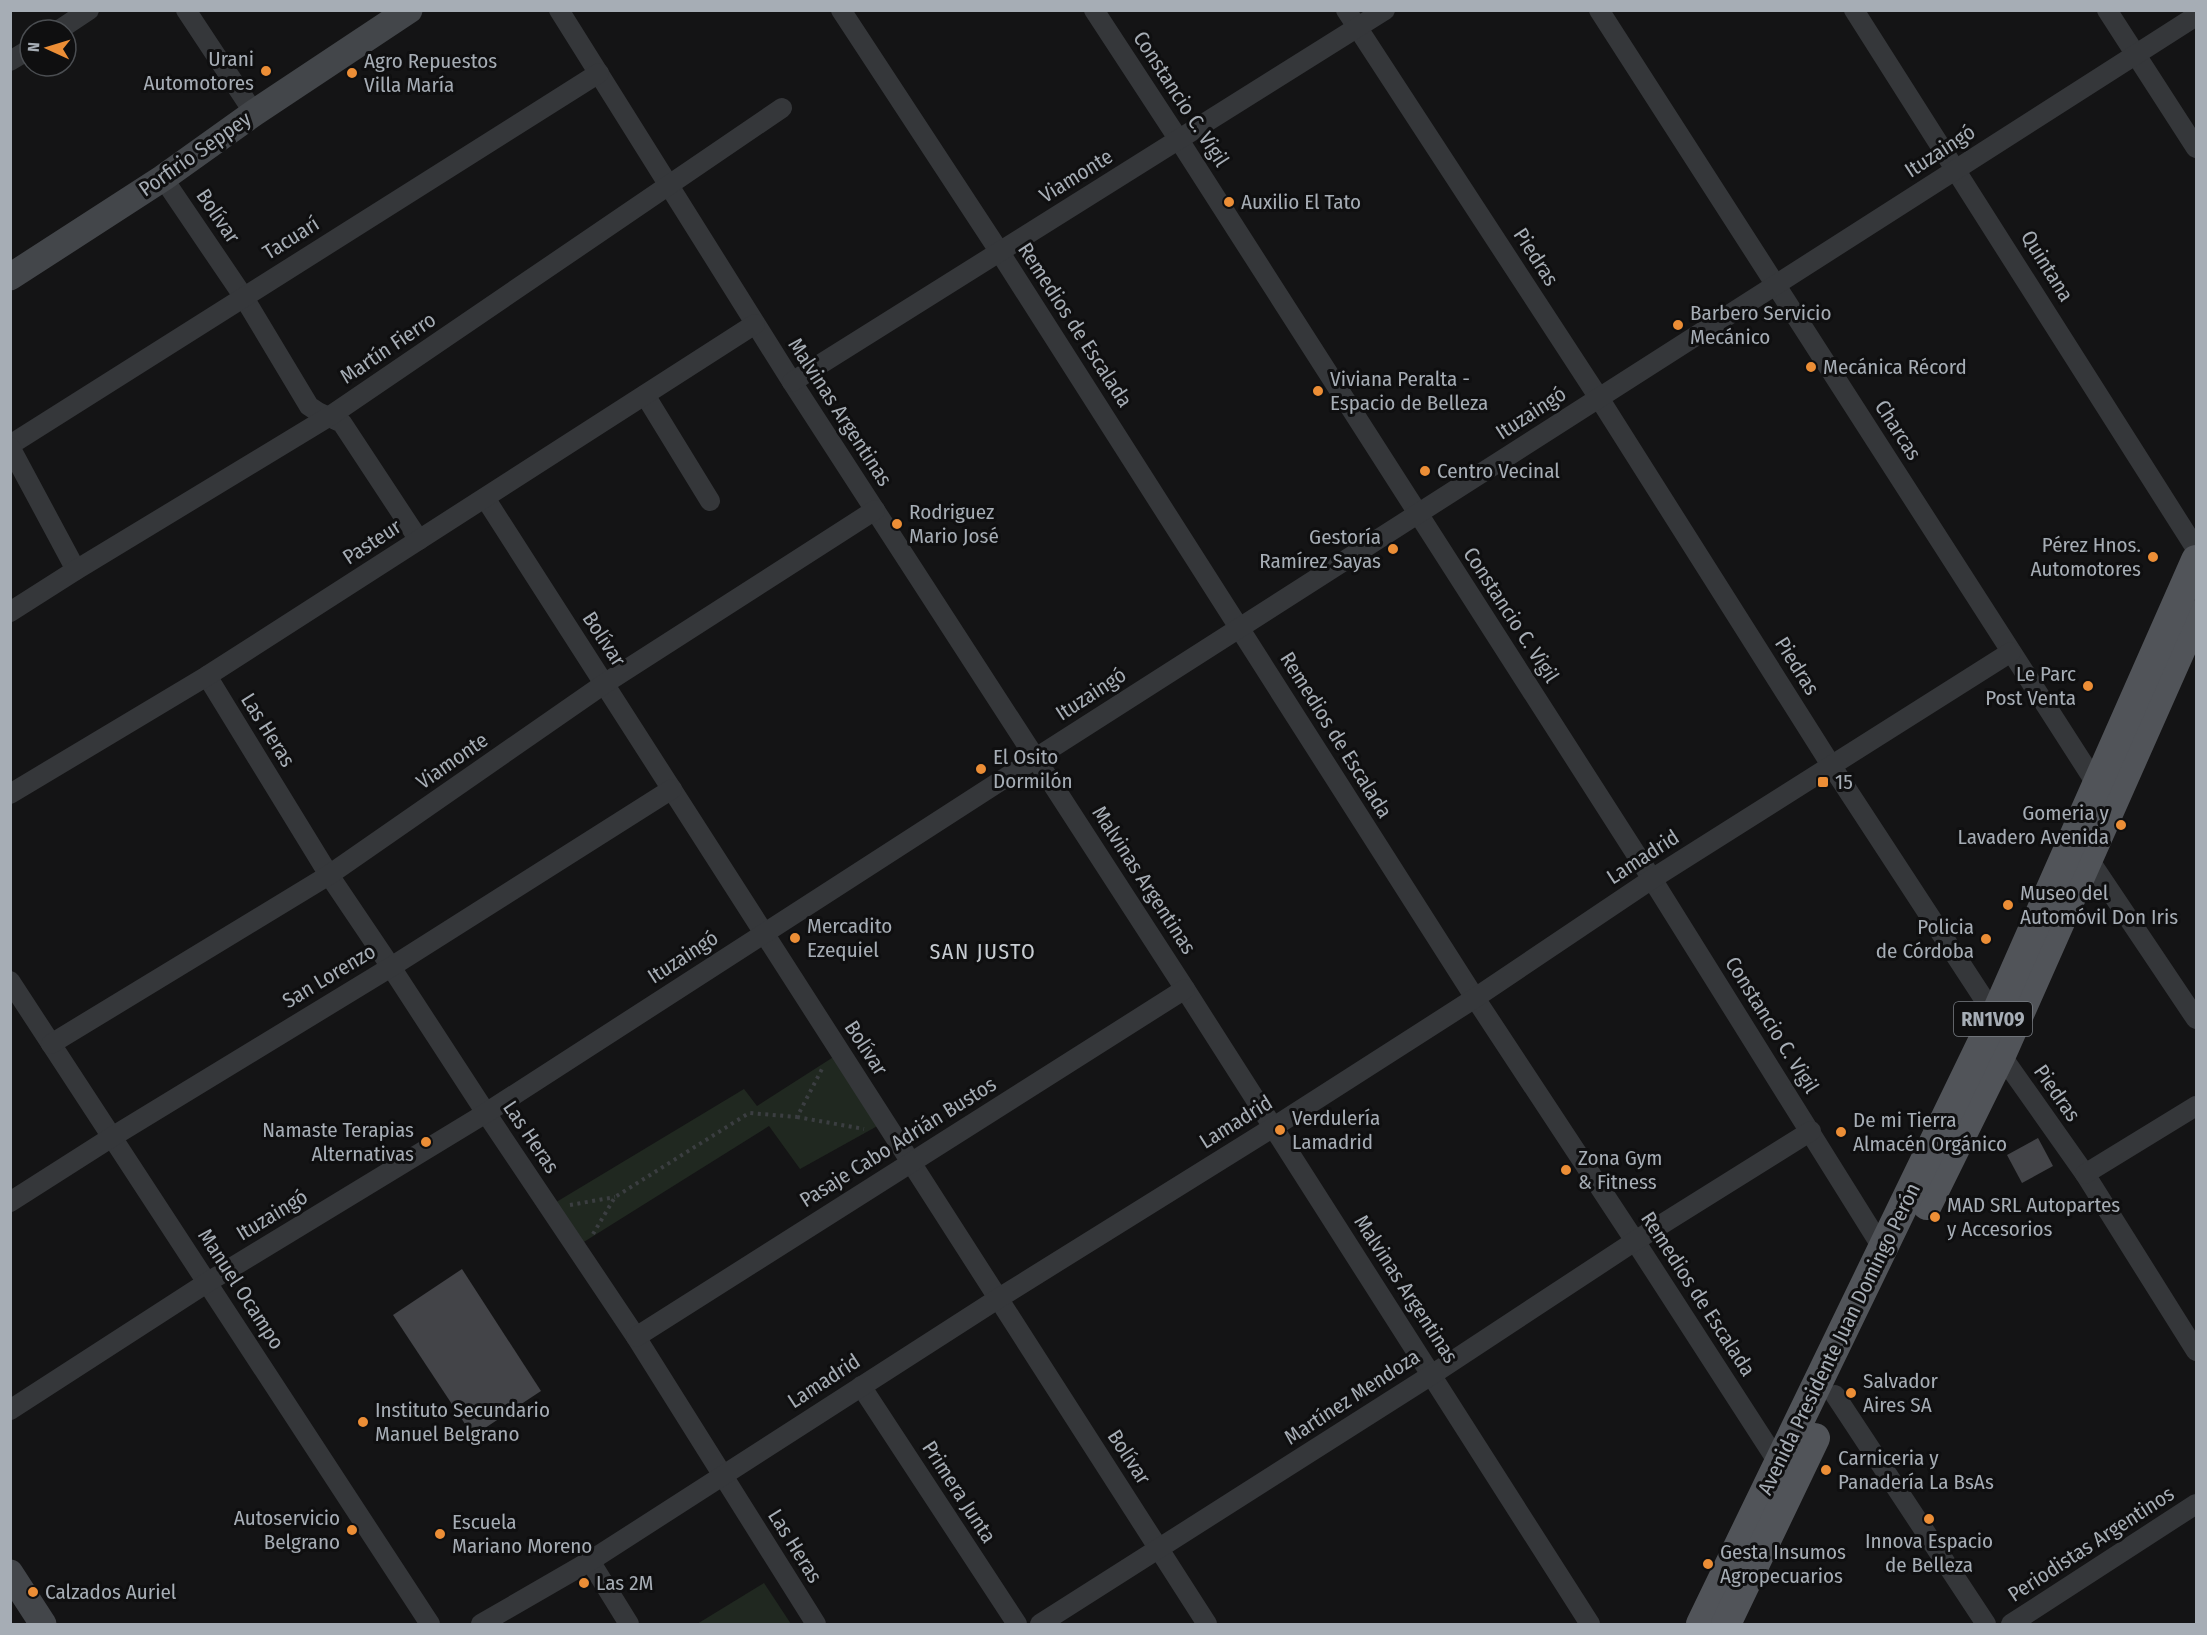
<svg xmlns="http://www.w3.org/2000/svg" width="2207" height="1635" font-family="'Fira Sans Condensed',sans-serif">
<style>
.green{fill:#202820}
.building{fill:#434448}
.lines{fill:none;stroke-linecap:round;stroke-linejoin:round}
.path{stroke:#3b3e41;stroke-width:4;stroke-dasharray:3 4.5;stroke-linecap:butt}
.minor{stroke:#35373a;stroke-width:20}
.secondary{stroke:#43464a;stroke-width:27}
.primary{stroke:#515459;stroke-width:30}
.poi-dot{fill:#ec8e36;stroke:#0f0f10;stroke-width:2}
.labels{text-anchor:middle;stroke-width:6;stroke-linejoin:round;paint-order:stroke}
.shield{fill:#0f0f10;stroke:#797e84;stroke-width:1.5}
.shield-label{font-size:20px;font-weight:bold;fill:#a6adb5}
.poi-label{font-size:21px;fill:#a6adb5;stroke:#0f0f10;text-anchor:start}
.street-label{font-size:21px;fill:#a6adb5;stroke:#0f0f10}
.neighbourhood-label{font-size:22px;letter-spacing:1.5px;fill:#c7ccd2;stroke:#0f0f10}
</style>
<rect width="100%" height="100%" fill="#141415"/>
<g class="green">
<path d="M835 1056 881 1124 800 1169 769 1126 579 1245 553 1204 744 1089 757 1106Z"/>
<path d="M764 1583 791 1624H697Z"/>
</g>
<g class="building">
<path d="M2038 1138 2053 1166 2022 1183 2007 1155Z"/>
<path d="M462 1269 541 1391 473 1436 393 1315Z"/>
</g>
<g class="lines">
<g class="path">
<path d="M797 1117 864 1129"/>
<path d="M570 1205 615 1197"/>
<path d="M593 1234 615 1197 749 1113 797 1117 823 1067"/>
</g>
<g class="minor">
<path d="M186 10 254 113"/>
<path d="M559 10 792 382 1185 989 1590 1624"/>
<path d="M841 10 999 251 1475 998 1635 1241 1783 1470"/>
<path d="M1094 10 1179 140 1652 879 1883 1249"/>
<path d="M1346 10 1599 398 1831 765 1995 1016 2001 1055 2085 1174 2196 1351"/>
<path d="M1599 10 2097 785"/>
<path d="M1854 10 2196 549"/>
<path d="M2107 10 2196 148"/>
<path d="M59 30 89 10"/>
<path d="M10 61 30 49"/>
<path d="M163 178 243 296 309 406 318 412 342 423 419 540"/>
<path d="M792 382 1385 10"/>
<path d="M645 395 710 501"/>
<path d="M10 445 599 73"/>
<path d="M10 447 76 570"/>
<path d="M485 498 1207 1624"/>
<path d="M10 612 76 570 330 416 782 108"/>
<path d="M207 676 329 875 391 967 486 1113 636 1337 816 1624"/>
<path d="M10 794 207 676 755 324"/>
<path d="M2088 858 2196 1019"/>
<path d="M10 981 430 1624"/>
<path d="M51 1044 329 875 604 684 875 510"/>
<path d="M2085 1174 2196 1106"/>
<path d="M10 1202 112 1137 391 967 672 789"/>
<path d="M636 1337 1185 989"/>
<path d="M861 1386 1017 1624"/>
<path d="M1835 1395 1986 1624"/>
<path d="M10 1410 208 1282 486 1113 1036 758 2196 16"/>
<path d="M590 1561 629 1624"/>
<path d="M481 1624 590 1561 999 1298 1272 1128 1475 998 1652 879 2011 652"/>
<path d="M1040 1624 1433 1374 1635 1241 1811 1131"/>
<path d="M2011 1624 2196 1504"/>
</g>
<g class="secondary">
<path d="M10 277 163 178 254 113 409 10"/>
<path d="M10 1573 43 1624"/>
</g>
<g class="primary">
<path d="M1927 1205 2001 1055 2196 615"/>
<path d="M1701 1624 1995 1016 2196 560"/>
<path d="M1726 1624 1815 1438"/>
</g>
</g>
<g class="poi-dot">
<circle cx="266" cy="71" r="6"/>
<circle cx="352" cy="73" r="6"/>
<circle cx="1229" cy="202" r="6"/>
<circle cx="1678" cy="325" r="6"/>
<circle cx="1811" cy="367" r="6"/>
<circle cx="1318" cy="391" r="6"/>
<circle cx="1425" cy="471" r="6"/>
<circle cx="897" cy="524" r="6"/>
<circle cx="1393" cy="549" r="6"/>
<circle cx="2153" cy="557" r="6"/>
<circle cx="2088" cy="686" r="6"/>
<circle cx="981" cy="769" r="6"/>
<rect x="1817" y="776" width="12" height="12" rx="3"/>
<circle cx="2121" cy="825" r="6"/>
<circle cx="2008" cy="905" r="6"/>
<circle cx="795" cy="938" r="6"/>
<circle cx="1986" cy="939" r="6"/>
<circle cx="1280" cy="1130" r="6"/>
<circle cx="1841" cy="1132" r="6"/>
<circle cx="426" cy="1142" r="6"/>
<circle cx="1566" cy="1170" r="6"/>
<circle cx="1935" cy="1217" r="6"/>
<circle cx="1851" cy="1393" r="6"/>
<circle cx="363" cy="1422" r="6"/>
<circle cx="1826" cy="1470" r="6"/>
<circle cx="1929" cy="1519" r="6"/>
<circle cx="352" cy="1530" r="6"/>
<circle cx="440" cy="1534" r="6"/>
<circle cx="1708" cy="1564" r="6"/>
<circle cx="584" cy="1583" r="6"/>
<circle cx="33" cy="1592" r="6"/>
</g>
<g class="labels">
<rect class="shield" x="1954" y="1002" width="78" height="34" rx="4.5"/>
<g class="shield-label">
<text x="1993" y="1026">RN1V09</text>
</g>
<g class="poi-label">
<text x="254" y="66" text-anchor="end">Urani<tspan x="254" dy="24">Automotores</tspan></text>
<text x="364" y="68">Agro Repuestos<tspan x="364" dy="24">Villa María</tspan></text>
<text x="1241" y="209">Auxilio El Tato</text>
<text x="1690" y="320">Barbero Servicio<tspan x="1690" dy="24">Mecánico</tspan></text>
<text x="1823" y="374">Mecánica Récord</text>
<text x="1330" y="386">Viviana Peralta -<tspan x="1330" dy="24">Espacio de Belleza</tspan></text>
<text x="1437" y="478">Centro Vecinal</text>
<text x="909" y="519">Rodriguez<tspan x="909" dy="24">Mario José</tspan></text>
<text x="1381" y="544" text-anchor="end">Gestoría<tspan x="1381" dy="24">Ramírez Sayas</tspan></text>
<text x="2141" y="552" text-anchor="end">Pérez Hnos.<tspan x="2141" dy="24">Automotores</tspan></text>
<text x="2076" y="681" text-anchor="end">Le Parc<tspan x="2076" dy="24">Post Venta</tspan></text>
<text x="993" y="764">El Osito<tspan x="993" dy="24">Dormilón</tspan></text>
<text x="1835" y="789">15</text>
<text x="2109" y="820" text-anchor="end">Gomeria y<tspan x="2109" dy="24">Lavadero Avenida</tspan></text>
<text x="2020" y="900">Museo del<tspan x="2020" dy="24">Automóvil Don Iris</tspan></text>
<text x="807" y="933">Mercadito<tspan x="807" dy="24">Ezequiel</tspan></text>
<text x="1974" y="934" text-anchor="end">Policia<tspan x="1974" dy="24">de Córdoba</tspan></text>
<text x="1292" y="1125">Verdulería<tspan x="1292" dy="24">Lamadrid</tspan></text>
<text x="1853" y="1127">De mi Tierra<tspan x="1853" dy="24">Almacén Orgánico</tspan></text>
<text x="414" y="1137" text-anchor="end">Namaste Terapias<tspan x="414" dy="24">Alternativas</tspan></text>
<text x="1578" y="1165">Zona Gym<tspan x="1578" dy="24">&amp; Fitness</tspan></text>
<text x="1947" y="1212">MAD SRL Autopartes<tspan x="1947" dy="24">y Accesorios</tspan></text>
<text x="1863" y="1388">Salvador<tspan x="1863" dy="24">Aires SA</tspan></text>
<text x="375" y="1417">Instituto Secundario<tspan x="375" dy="24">Manuel Belgrano</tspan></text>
<text x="1838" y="1465">Carniceria y<tspan x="1838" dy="24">Panadería La BsAs</tspan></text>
<text x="340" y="1525" text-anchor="end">Autoservicio<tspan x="340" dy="24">Belgrano</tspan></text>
<text x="452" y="1529">Escuela<tspan x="452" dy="24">Mariano Moreno</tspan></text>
<text x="1929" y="1548" text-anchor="middle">Innova Espacio<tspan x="1929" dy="24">de Belleza</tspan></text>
<text x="1720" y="1559">Gesta Insumos<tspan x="1720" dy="24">Agropecuarios</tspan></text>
<text x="596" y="1590">Las 2M</text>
<text x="45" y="1599">Calzados Auriel</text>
</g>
<g class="street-label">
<text transform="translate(1181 99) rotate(57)" y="7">Constancio C. Vigil</text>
<text transform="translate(1940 151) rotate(-33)" y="7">Ituzaingó</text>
<text transform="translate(195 154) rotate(-35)" y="7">Porfirio Seppey</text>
<text transform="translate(1076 176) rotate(-32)" y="7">Viamonte</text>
<text transform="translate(218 216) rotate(56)" y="7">Bolívar</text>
<text transform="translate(291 238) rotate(-32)" y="7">Tacuarí</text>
<text transform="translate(1536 257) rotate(57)" y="7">Piedras</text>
<text transform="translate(2047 266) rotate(58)" y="7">Quintana</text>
<text transform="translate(1075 325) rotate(57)" y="7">Remedios de Escalada</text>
<text transform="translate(388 348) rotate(-34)" y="7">Martín Fierro</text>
<text transform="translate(840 412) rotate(57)" y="7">Malvinas Argentinas</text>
<text transform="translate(1531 413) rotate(-33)" y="7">Ituzaingó</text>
<text transform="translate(1898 430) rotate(57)" y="7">Charcas</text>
<text transform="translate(372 542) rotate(-33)" y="7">Pasteur</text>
<text transform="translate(1511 615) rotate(57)" y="7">Constancio C. Vigil</text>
<text transform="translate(604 639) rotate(57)" y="7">Bolívar</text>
<text transform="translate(1797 666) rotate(58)" y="7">Piedras</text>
<text transform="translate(1091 694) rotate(-33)" y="7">Ituzaingó</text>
<text transform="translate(268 730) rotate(58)" y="7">Las Heras</text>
<text transform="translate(1336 735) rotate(58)" y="7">Remedios de Escalada</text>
<text transform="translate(452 761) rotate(-35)" y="7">Viamonte</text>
<text transform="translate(1643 857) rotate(-33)" y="7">Lamadrid</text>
<text transform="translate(1144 880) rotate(57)" y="7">Malvinas Argentinas</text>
<text transform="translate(683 957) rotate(-33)" y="7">Ituzaingó</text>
<text transform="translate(329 976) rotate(-31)" y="7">San Lorenzo</text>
<text transform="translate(1772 1025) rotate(58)" y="7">Constancio C. Vigil</text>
<text transform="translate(866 1048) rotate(57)" y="7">Bolívar</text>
<text transform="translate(2057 1093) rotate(55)" y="7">Piedras</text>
<text transform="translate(1236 1122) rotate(-32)" y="7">Lamadrid</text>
<text transform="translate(531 1137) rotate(56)" y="7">Las Heras</text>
<text transform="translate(898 1142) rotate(-32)" y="7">Pasaje Cabo Adrián Bustos</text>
<text transform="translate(272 1215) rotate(-31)" y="7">Ituzaingó</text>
<text transform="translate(241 1289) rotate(57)" y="7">Manuel Ocampo</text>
<text transform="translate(1406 1289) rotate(57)" y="7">Malvinas Argentinas</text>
<text transform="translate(1698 1294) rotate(57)" y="7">Remedios de Escalada</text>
<text transform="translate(1839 1339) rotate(-64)" y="7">Avenida Presidente Juan Domingo Perón</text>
<text transform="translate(824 1381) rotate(-33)" y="7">Lamadrid</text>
<text transform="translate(1352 1397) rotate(-33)" y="7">Martínez Mendoza</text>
<text transform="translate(1129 1457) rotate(57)" y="7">Bolívar</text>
<text transform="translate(959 1492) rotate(57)" y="7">Primera Junta</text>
<text transform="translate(2091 1544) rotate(-33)" y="7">Periodistas Argentinos</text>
<text transform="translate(795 1546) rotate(58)" y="7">Las Heras</text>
</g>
<g class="neighbourhood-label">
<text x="983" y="959">SAN JUSTO</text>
</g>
</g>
<rect width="2207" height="1635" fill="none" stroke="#a6adb5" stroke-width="24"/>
<g transform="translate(48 48) rotate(274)"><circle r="28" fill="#0f0f10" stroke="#4b4e52" stroke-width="1.5"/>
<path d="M0-4.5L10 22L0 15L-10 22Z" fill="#ec8e36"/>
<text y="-9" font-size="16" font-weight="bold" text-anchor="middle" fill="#a6adb5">N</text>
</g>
</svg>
